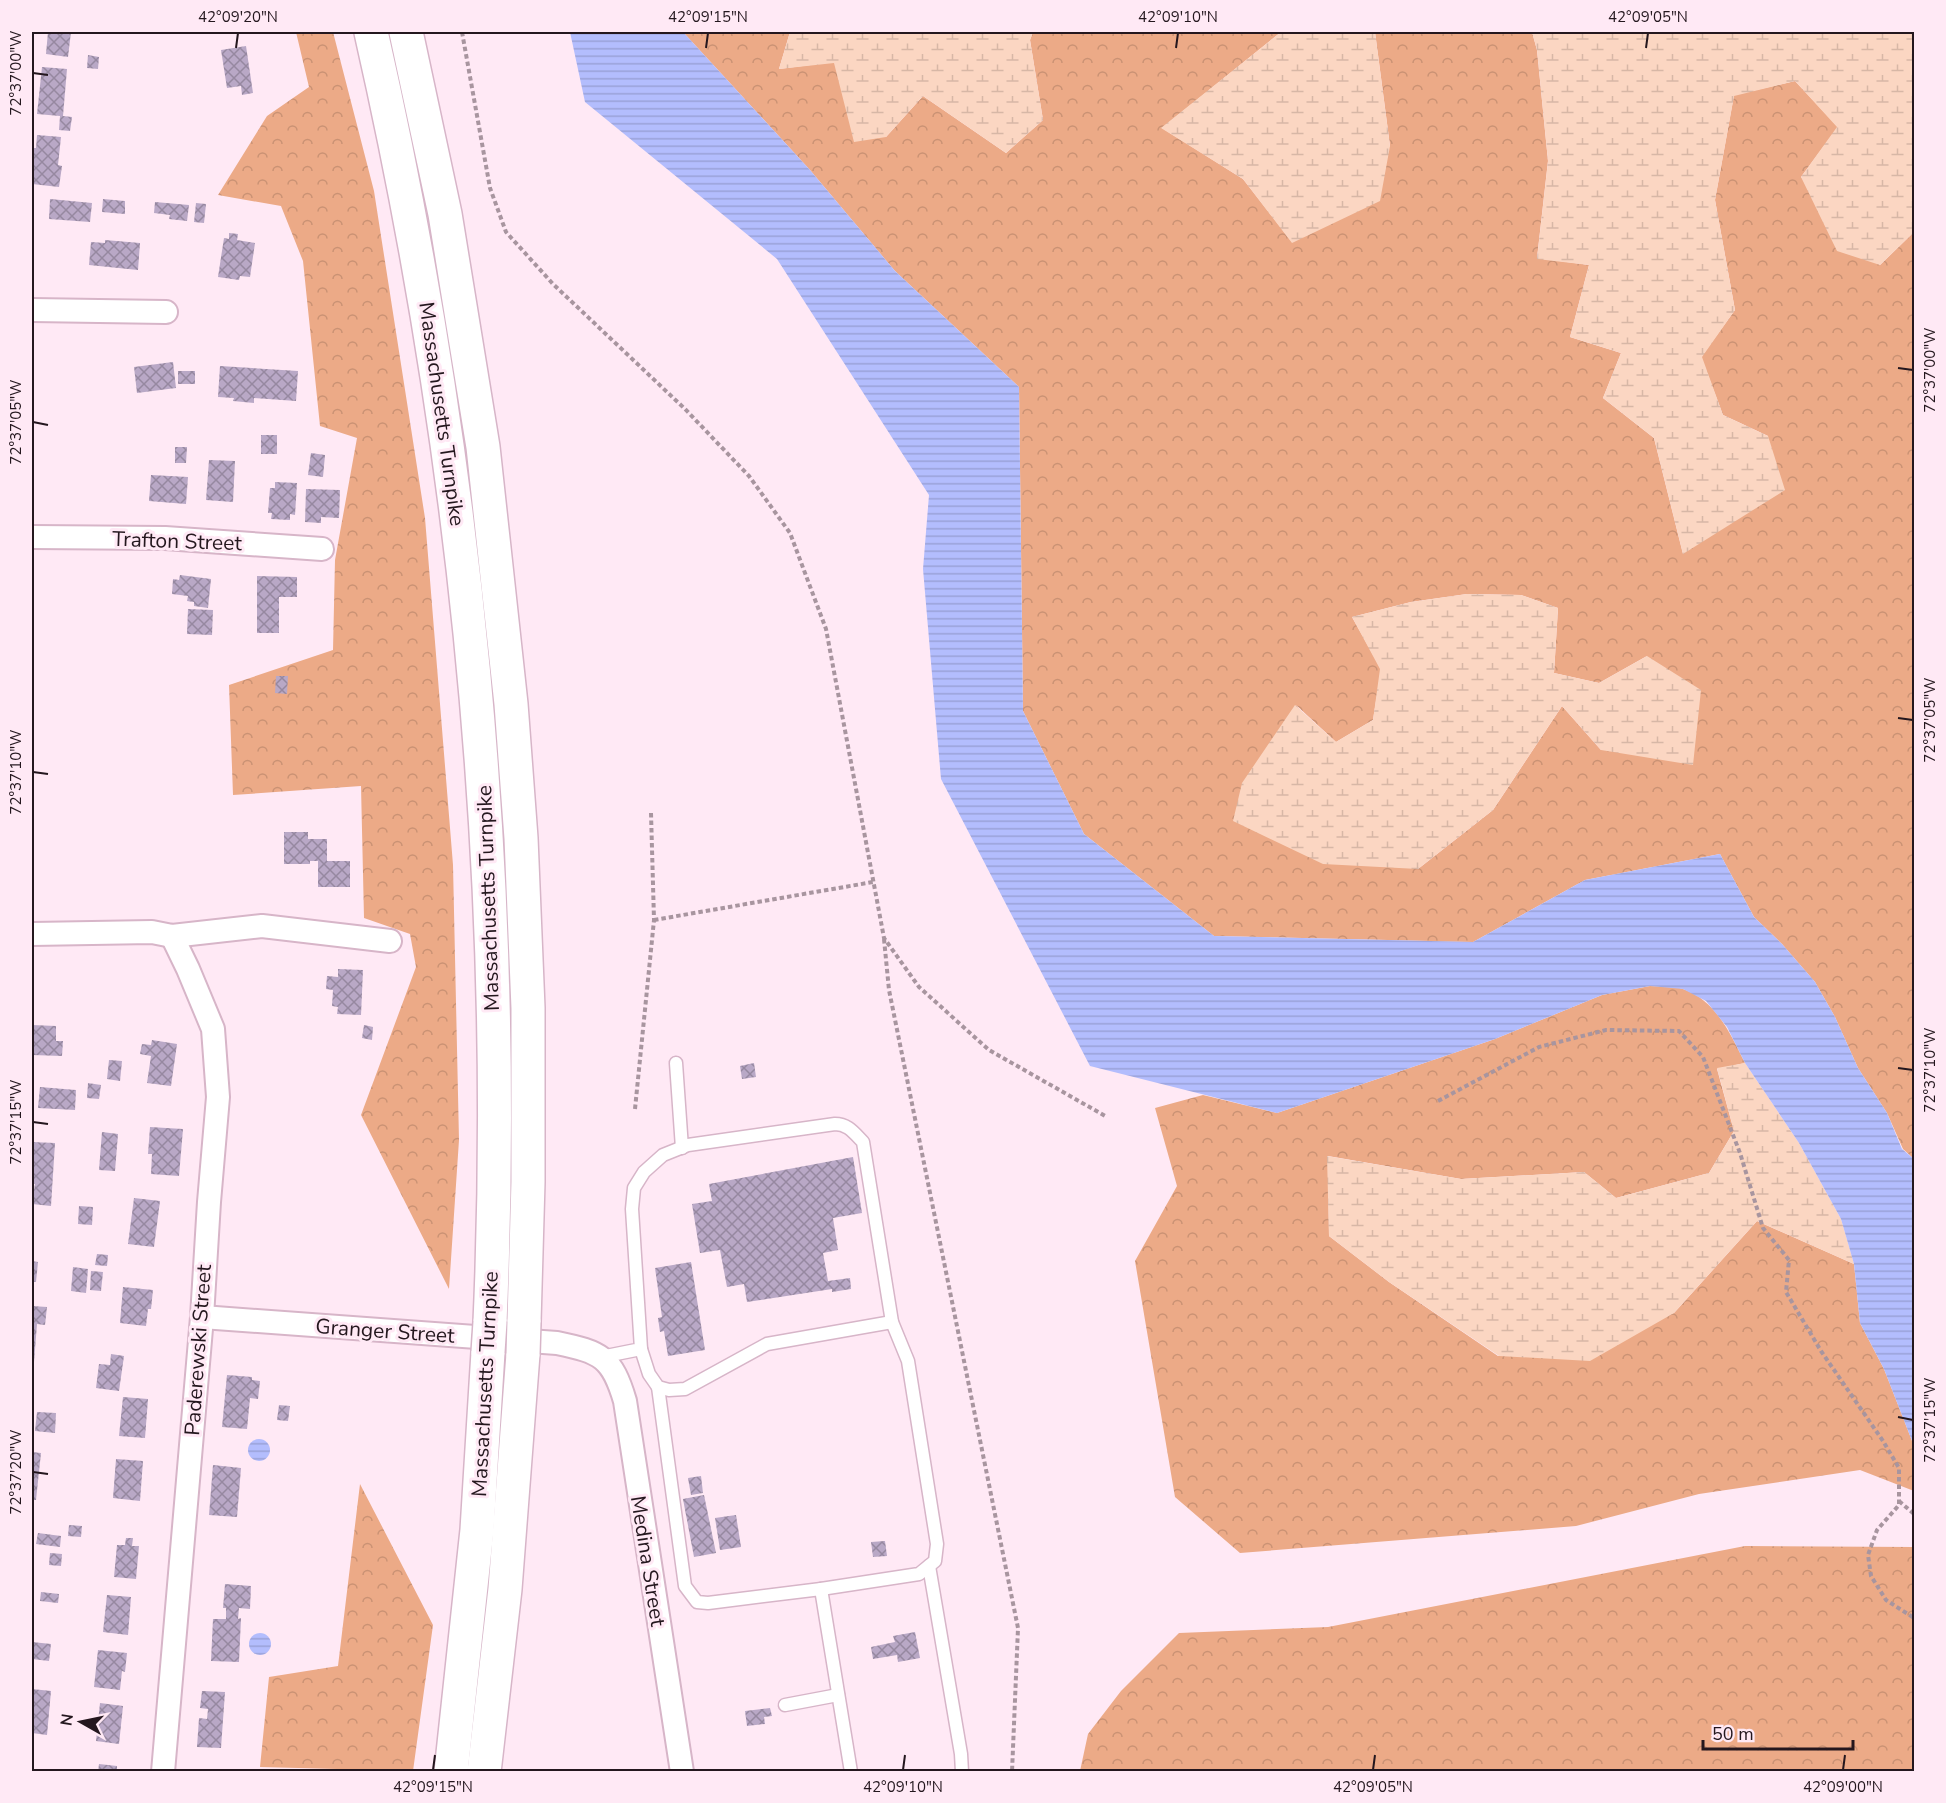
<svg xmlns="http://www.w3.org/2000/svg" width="1946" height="1803" font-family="'Nunito Sans',sans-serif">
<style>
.forest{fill:url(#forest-crowns);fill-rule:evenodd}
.wetland{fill:url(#wetland-marsh)}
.water{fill:url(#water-rules)}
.building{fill:url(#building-cross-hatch)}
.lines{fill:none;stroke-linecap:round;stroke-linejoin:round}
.service-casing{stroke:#d7b5c8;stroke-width:15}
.minor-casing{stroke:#d7b5c8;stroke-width:26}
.motorway-casing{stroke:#d7b5c8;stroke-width:36}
.path{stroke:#a8959f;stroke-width:4;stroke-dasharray:4.5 3;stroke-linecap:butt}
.service{stroke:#fff;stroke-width:12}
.minor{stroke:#fff;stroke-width:22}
.motorway{stroke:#fff;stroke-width:33}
.motorway-bridge-casing{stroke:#d7b5c8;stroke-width:36;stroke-linecap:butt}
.motorway-bridge{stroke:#fff;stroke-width:33}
.ticks{fill:none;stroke:#24171e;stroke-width:2}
.labels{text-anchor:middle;stroke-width:6;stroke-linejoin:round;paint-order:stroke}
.street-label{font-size:21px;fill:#24171e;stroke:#ffe9f5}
.neatline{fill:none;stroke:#24171e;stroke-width:2}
.ticks-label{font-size:15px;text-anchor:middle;fill:#24171e}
</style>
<defs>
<pattern id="forest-crowns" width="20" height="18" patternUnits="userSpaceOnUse" patternTransform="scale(1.5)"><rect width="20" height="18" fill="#ecaa87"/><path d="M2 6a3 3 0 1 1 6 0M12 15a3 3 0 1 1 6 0" fill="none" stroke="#ca9274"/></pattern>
<pattern id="wetland-marsh" width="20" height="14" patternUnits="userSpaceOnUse" patternTransform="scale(1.5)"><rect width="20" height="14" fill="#fbd6c2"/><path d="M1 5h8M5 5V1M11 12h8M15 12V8" fill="none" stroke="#d7b7a6"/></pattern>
<pattern id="water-rules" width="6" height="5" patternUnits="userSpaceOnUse" patternTransform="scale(1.5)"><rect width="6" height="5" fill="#b3bdfd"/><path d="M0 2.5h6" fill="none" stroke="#9aa2d8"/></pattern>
<pattern id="building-cross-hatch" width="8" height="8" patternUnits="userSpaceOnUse" patternTransform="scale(1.5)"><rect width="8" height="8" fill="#b9a8c6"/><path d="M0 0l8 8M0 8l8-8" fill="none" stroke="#9688a0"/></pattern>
</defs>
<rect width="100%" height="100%" fill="#ffe9f5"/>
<g class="forest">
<path d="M296 32H333L374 191 425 518 453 865 459 1140 449 1289 361 1115 416 967 410 934 364 918 361 786 233 795 229 685 333 650 335 560 357 438 320 426 303 261 281 206 218 195 267 116 309 87Z"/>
<path d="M683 32H790L779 69 834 62 886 137 923 96 1006 153 1043 120 1030 40 1033 32H1281L1162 128 1243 179 1292 242 1390 146 1375 32H1532L1537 50 1548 161 1537 258 1589 265 1570 337 1621 353 1603 398 1654 438 1683 554 1768 436 1723 415 1701 357 1735 310 1715 200 1734 95 1795 81 1838 127 1801 177 1880 265 1914 232V1159L1903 1149 1887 1113 1858 1068 1835 1017 1815 982 1782 944 1754 917 1720 854 1585 880 1473 942 1214 936 1084 834 1023 711 1019 387 895 271 810 170ZM1467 594 1521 595 1558 608 1554 673 1599 683 1647 656 1601 750 1562 706 1493 810 1418 869 1296 705 1336 742 1373 720 1381 669 1352 617 1411 602Z"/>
<path d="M1650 986C1661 987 1674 986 1683 989 1716 1000 1731 1035 1745 1063L1717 1069 1734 1131 1709 1173 1616 1198 1584 1172 1461 1179 1328 1156 1329 1236 1389 1282 1498 1356 1674 1313 1757 1221 1854 1264 1860 1323 1884 1369 1914 1446V1491L1860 1470 1699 1494 1576 1526 1240 1553 1175 1497 1135 1261 1177 1186 1155 1108 1203 1095 1277 1113 1495 1039 1602 995Z"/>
<path d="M360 1484 433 1625 413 1771 337 1772V1769L260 1767 269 1677 338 1666Z"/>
<path d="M1745 1546 1914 1547V1771H1080L1088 1734 1121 1691 1179 1633 1328 1627Z"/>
</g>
<g class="wetland">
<path d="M790 32H1033L1030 40 1043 120 1006 153 923 96 886 137 854 142 834 63 779 69Z"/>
<path d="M1281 32H1375L1390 146 1380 201 1292 243 1243 179 1161 128Z"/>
<path d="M1532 32H1914V232L1880 265 1837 251 1801 177 1837 127 1795 81 1734 96 1715 200 1735 310 1702 357 1723 415 1768 436 1785 490 1683 554 1654 438 1603 398 1621 353 1570 337 1589 265 1537 259 1548 161 1537 50Z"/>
<path d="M1467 594 1521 595 1558 608 1554 673 1599 683 1647 656 1701 690 1693 765 1601 750 1562 706 1493 810 1418 869 1323 864 1233 821 1242 783 1295 705 1336 742 1373 720 1380 669 1352 617 1411 602Z"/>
<path d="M1745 1063 1799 1143 1841 1219 1854 1264 1757 1221 1674 1313 1590 1361 1499 1356 1389 1282 1329 1236 1327 1156 1461 1179 1584 1172 1616 1198 1709 1173 1734 1131 1717 1068Z"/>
</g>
<g class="water">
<path d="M570 32H683L810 170 895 271 1019 387 1023 711 1084 834 1214 936 1473 942 1585 880 1720 854 1754 917 1782 944 1815 982 1835 1017 1858 1068 1887 1113 1902 1149 1914 1159V1446L1884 1369 1860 1323 1854 1264 1841 1219 1799 1143 1745 1063 1727 1027 1706 1001 1683 989 1650 986 1602 995 1495 1039 1277 1113 1090 1066 941 779 923 569 929 495 777 259 585 102Z"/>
<circle cx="259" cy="1450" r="11"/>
<circle cx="260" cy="1644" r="11"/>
</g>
<g class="building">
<path d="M48 32H71L68 57 46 54Z"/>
<path d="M246 46 253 93 242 95 241 86 227 88 221 50Z"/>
<path d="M88 55 99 57 98 69 87 68Z"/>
<path d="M42 67 67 69 63 116 72 117 70 131 59 130 60 116 37 114Z"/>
<path d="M37 135 61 137 58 165 62 166 59 187 32 184 34 163 32 162V148H36Z"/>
<path d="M50 199 92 203 90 222 49 219Z"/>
<path d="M103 199 125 201V214L102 212Z"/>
<path d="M155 202 189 205 187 221 169 219 170 215 154 213Z"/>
<path d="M196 203 206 204 204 223 194 222Z"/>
<path d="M229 233 238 234 237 240 255 243 250 277 240 276 239 280 218 277 224 238 229 239Z"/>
<path d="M105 240 140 243 138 270 89 265 91 242 105 243Z"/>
<path d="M173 362 176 388 137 393 134 367Z"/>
<path d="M220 366 298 371 296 401 254 398V403L233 401 234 398 218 397Z"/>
<rect x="178" y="371" width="17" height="13"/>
<rect x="261" y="435" width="16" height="19"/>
<path d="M175 447H187L186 463H175Z"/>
<path d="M311 453 325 455 323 477 308 475Z"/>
<path d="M209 460 235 461 233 502 206 500Z"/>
<path d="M151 475 188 477 186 504 149 501Z"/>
<path d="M275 482 297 483 295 515 290 514V520L271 519 272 513H268L270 488H275Z"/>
<path d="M306 489 340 490 339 518 321 517V523L305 522Z"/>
<path d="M180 575 211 579 208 608 194 606V602L187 601 188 596 172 594 173 579 179 580Z"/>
<path d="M257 576 297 577V597H279V633H257Z"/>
<path d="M188 609 213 610 212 635 187 634Z"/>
<path d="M276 676H288L287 694 275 693Z"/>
<path d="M284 832H308V839H327V861H350V887H318V861H310V864H284Z"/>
<path d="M338 969 363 970 361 1015 337 1014 338 1007 332 1006 333 990 326 989 327 976 338 977Z"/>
<path d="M32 1025 56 1026V1041H63L62 1056 32 1055Z"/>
<path d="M364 1025 373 1027 372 1040 362 1038Z"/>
<path d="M152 1040 177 1044 171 1086 147 1083 151 1056 140 1054 142 1044 151 1045Z"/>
<path d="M109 1060 122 1061 120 1081 107 1079Z"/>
<path d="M754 1063 756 1077 742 1079 740 1066Z"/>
<path d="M88 1083 101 1085 99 1099 87 1098Z"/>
<path d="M40 1087 76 1090 75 1110 38 1108Z"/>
<path d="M150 1127 183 1129 179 1176 151 1174 152 1154H148Z"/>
<path d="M102 1132 118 1134 115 1171 99 1170Z"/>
<path d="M32 1142 55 1143 51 1206 32 1204V1190H34L35 1184H32Z"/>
<path d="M853 1157 862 1213 833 1218 838 1250 823 1253 828 1281 850 1278 851 1289 832 1292V1289L747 1302 744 1284 727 1287 720 1250 700 1253 692 1204 712 1201 709 1184Z"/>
<path d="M134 1198 160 1201 154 1247 128 1244Z"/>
<path d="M79 1206 93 1207 92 1225 78 1224Z"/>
<path d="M97 1254 108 1255 107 1266 95 1265Z"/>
<path d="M32 1261 38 1262 36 1282H32Z"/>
<path d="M691 1262 705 1350 668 1356 664 1331 660 1332 658 1318 662 1317 655 1268Z"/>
<path d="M73 1267 88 1269 86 1293 71 1291Z"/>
<path d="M91 1271 103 1272 101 1291 90 1290Z"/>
<path d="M123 1287 153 1290 151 1309H148L146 1326 120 1323Z"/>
<path d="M32 1306 47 1307 45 1325 37 1324 34 1362H32Z"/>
<path d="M111 1354 124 1356 119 1391 96 1388 99 1364 110 1365Z"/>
<path d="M227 1375 252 1377V1380L260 1381 258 1399 250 1398 247 1429 222 1427Z"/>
<path d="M123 1397 148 1399 145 1438 119 1436Z"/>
<path d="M279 1405 290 1406 288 1421 277 1420Z"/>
<path d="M37 1412 56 1413 55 1433 35 1431Z"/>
<path d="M32 1452 41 1453 36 1500H32Z"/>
<path d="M116 1459 143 1461 140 1501 113 1498Z"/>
<path d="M213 1465 241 1468 237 1517 209 1515Z"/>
<path d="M701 1476 703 1493 691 1495 688 1478Z"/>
<path d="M704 1495 716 1553 694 1557 683 1499Z"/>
<path d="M736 1515 741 1547 720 1550 715 1518Z"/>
<path d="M69 1525 82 1526 81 1537 68 1536Z"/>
<path d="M38 1533 61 1536 60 1547 36 1544Z"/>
<path d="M126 1538H133L132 1546H139L136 1579 114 1577 117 1545H125Z"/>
<path d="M885 1541 887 1556 873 1557 871 1542Z"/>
<path d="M50 1553 62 1554 61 1566 49 1565Z"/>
<path d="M225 1584 251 1586 250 1609 239 1608 238 1619 241 1618 239 1662 211 1661 213 1619H226V1608H223Z"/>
<path d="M41 1592 59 1594 58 1603 40 1601Z"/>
<path d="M107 1595 131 1597 128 1635 103 1632Z"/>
<path d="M915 1632 920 1658 898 1662 897 1655 873 1659 871 1647 895 1642 893 1636Z"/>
<path d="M32 1642 51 1644 49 1661 32 1659Z"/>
<path d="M98 1650 127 1653 125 1672 122 1671 120 1690 94 1687Z"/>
<path d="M32 1689 51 1691 47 1735 32 1733Z"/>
<path d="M202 1691 225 1692 221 1748 197 1747 199 1718 207 1719 208 1709 200 1708Z"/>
<path d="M100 1703 123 1706 119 1744 96 1741Z"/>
<path d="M770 1708 772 1716 764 1717 765 1724 747 1726 745 1711Z"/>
<path d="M99 1764 117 1766V1772H98Z"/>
</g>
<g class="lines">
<defs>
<g id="service">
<path d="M676 1063 682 1148"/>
<path d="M641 1349 649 1374 658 1387 669 1390 685 1389 767 1344 892 1322"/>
<path d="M601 1357 641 1349 632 1209 634 1188 644 1172 663 1155 688 1145 835 1124C848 1124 854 1133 863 1142L892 1322 908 1361 937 1544 935 1561 919 1574 821 1589"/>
<path d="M658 1387 685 1586 697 1602 708 1603 821 1589 851 1772"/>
<path d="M929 1566 961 1754 962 1772"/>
<path d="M785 1705 838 1695"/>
</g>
<g id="minor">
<path d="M32 310 166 312"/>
<path d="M32 537 165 538 322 549"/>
<path d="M32 934 152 932 172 936 262 926 390 941"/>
<path d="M202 1317 557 1343C601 1352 612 1357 625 1401L682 1772"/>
<path d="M163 1772 202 1317 209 1202 218 1097 213 1029 188 969 172 936"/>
</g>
<g id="motorway">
<path d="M371 32C467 454 509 889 490 1322"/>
<path d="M406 32 445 214 483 447 511 704 521 838 528 1008V1182L524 1322"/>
<path d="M451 1772 477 1530 488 1352"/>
<path d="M484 1772 505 1589 523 1354"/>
</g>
</defs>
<use href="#service" class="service-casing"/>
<use href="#minor" class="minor-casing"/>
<use href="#motorway" class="motorway-casing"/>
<g class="path">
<path d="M462 32 490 188 506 232 553 284 685 409 749 476 790 533 826 629 884 938 919 987 989 1050 1107 1117"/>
<path d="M654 920 873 882"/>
<path d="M884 939 889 990 1018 1628 1012 1772"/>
<path d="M1438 1101 1539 1047 1606 1030 1679 1031 1703 1057 1740 1153 1763 1228 1789 1260 1786 1292 1821 1351 1883 1441 1899 1468V1505L1877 1530 1868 1555 1871 1576 1886 1600 1914 1618"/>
<path d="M635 1109 654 920 651 813"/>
<path d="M1899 1501 1914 1514"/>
</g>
<use href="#service" class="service"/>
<use href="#minor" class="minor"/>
<use href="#motorway" class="motorway"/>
<defs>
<g id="motorway-bridge">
<path d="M488 1352 490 1322"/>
<path d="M523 1354 524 1322"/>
</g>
</defs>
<use href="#motorway-bridge" class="motorway-bridge-casing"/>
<use href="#motorway-bridge" class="motorway-bridge"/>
</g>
<path class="ticks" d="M236 48 238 33M706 48 708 33M1176 48 1178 33M1646 48 1648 33M33 73 48 75M1898 368 1913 370M33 422 48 425M1898 718 1913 720M33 772 48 774M1898 1068 1913 1070M33 1122 48 1124M1898 1417 1913 1420M33 1472 48 1474M433 1770 435 1755M903 1770 905 1755M1373 1770 1375 1755M1843 1770 1845 1755"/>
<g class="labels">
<g class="street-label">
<text transform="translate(442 414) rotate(82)" y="7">Massachusetts Turnpike</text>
<text transform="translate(177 541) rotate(2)" y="7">Trafton Street</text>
<text transform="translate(488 898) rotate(-92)" y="7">Massachusetts Turnpike</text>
<text transform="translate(385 1331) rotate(4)" y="7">Granger Street</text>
<text transform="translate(198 1350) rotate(-86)" y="7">Paderewski Street</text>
<text transform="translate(485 1384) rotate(-87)" y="7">Massachusetts Turnpike</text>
<text transform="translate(648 1561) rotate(81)" y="7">Medina Street</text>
</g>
</g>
<rect width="1946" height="1803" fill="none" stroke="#ffe9f5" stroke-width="66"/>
<g transform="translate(81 1722) rotate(279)" stroke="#ffe9f5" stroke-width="4.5" paint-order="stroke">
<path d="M0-4.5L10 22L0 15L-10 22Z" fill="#24171e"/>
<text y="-9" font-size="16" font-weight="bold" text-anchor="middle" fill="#24171e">N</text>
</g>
<path d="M1703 1740v9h150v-9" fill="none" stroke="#24171e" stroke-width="3"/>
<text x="1712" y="1740" font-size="18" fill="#24171e" stroke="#ffe9f5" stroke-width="4.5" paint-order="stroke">50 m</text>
<rect x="33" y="33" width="1880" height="1737" class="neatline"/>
<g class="ticks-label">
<text x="238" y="22">42°09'20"N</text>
<text x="708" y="22">42°09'15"N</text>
<text x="1178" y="22">42°09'10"N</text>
<text x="1648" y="22">42°09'05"N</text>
<text transform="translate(16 73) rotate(-90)" y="5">72°37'00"W</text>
<text transform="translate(1930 370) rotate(-90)" y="5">72°37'00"W</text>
<text transform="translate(16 422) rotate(-90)" y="5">72°37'05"W</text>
<text transform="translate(1930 720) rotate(-90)" y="5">72°37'05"W</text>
<text transform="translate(16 772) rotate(-90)" y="5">72°37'10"W</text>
<text transform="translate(1930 1070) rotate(-90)" y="5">72°37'10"W</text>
<text transform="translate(16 1122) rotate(-90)" y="5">72°37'15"W</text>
<text transform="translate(1930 1420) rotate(-90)" y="5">72°37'15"W</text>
<text transform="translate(16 1472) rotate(-90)" y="5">72°37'20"W</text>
<text x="433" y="1792">42°09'15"N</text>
<text x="903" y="1792">42°09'10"N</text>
<text x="1373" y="1792">42°09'05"N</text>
<text x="1843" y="1792">42°09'00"N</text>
</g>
</svg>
